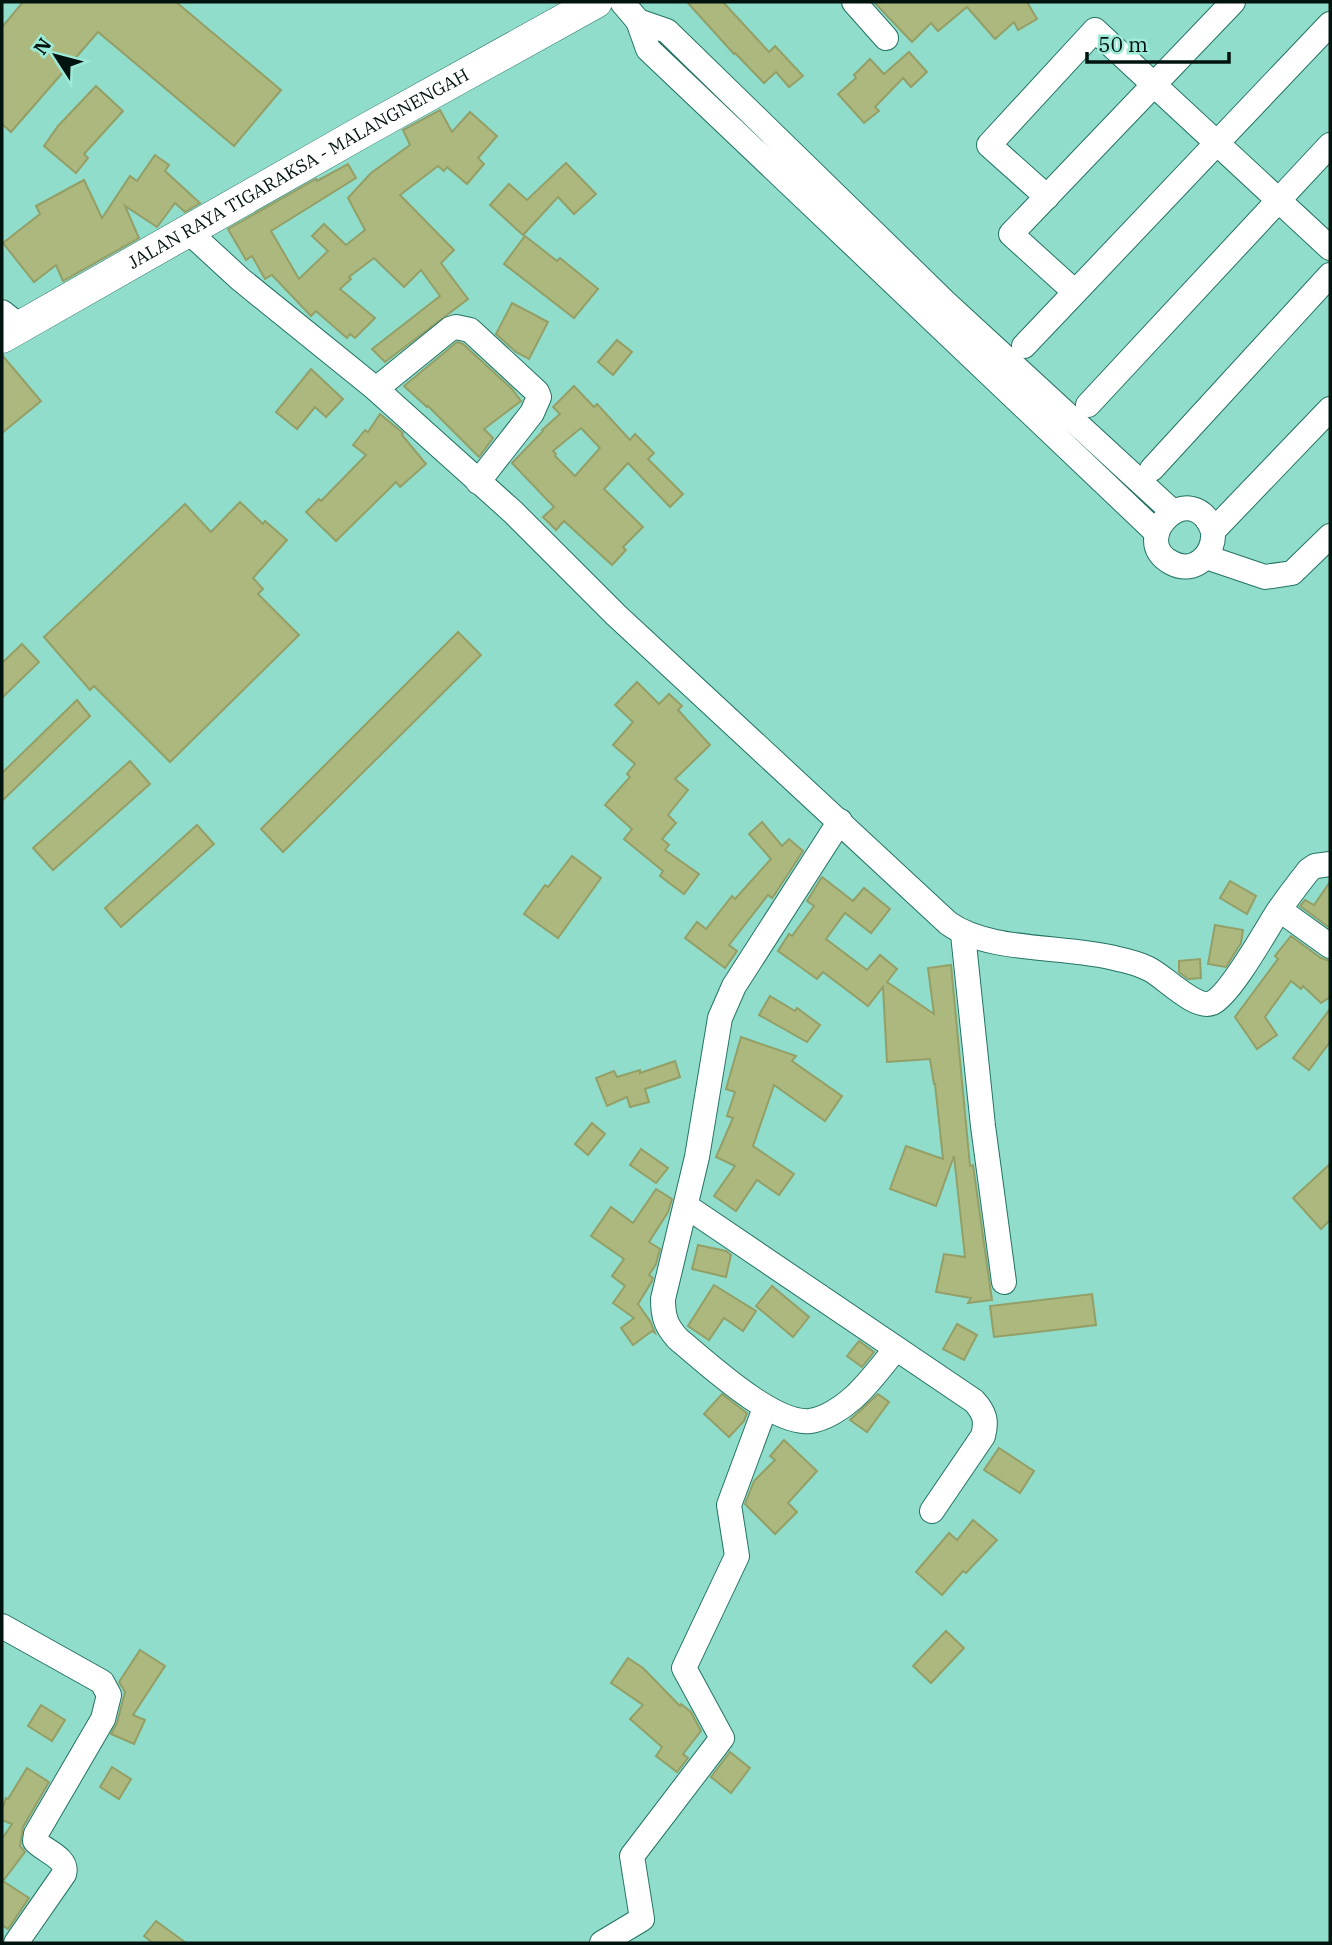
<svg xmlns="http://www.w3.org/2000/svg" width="1332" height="1945" font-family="'IBM Plex Serif',serif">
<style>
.building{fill:#acb87e;stroke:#939f66;stroke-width:2;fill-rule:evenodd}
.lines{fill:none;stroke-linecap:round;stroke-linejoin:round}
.minor-casing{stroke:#237364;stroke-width:26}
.major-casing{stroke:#237364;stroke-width:33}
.minor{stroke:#fff;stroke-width:24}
.major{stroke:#fff;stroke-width:32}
.labels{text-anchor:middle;stroke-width:5;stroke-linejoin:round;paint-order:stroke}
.street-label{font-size:18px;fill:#00130f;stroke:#9eead8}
</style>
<rect width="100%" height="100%" fill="#91ddcb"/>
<g class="building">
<path d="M23 2H176L281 90 234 146 98 32 11 132 2 124V27Z"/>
<path d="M687 2H723L769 52 775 46 803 76 789 87 776 72 764 83 735 53 734 54Z"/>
<path d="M874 2H1027L1037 19 1018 30 1014 22 995 39 967 7 938 31 931 23 912 42Z"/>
<path d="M909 52 927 72 911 87 903 78 875 107 879 111 864 123 838 94 856 78 854 75 870 59 884 74Z"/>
<path d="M96 86 123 111 84 154 88 158 76 173 44 146 58 126Z"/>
<path d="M440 110 452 132 470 112 497 136 478 158 484 164 467 184 447 167 444 171 438 166 400 195 454 250 441 263 468 299 385 362 372 349 440 296 421 270 404 287 374 258 349 277 351 279 340 289 375 318 355 338 350 334 347 338 316 311 311 316 272 275 265 279 252 256 246 260 228 229 316 179 317 181 348 164 356 178 271 231 299 279 328 251 312 236 324 224 346 245 365 230 348 198 371 173 410 145 403 130Z"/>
<path d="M155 155 169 165 165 171 200 203 185 212 175 203 157 227 125 206 139 238 63 281 56 265 34 282 3 243 40 214 36 206 84 180 102 218 130 176 137 181Z"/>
<path d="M566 163 596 194 574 214 558 197 523 235 490 205 509 184 527 200Z"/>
<path d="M525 236 557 261 560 258 598 289 574 318 504 264Z"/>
<path d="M512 303 548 322 529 359 516 352 496 334Z"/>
<path d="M617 340 632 352 613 375 598 362Z"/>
<path d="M457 342 463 344 512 389 521 401 484 429 493 438 479 457 428 406 427 407 404 386Z"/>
<path d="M2 355 41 401 2 433Z"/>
<path d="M311 369 343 399 326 417 315 407 297 429 276 412Z"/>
<path d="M574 386 594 407 597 404 630 440 635 434 654 453 648 459 683 494 670 507 628 463 604 489 643 527 623 547 626 550 612 565 564 521 556 530 543 517 554 507 512 463 543 431 542 430 560 414 553 407ZM581 428 600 448 575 476 555 456 556 454 553 451Z"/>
<path d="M380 414 403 433 402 435 426 464 400 487 396 482 336 541 306 512 319 499 321 501 366 455 353 445 365 430 368 432Z"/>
<path d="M240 502 263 524 265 521 287 540 253 578 263 589 258 594 299 635 170 762 94 686 90 690 44 637 185 504 211 532Z"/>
<path d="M458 632 481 655 283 852 261 829Z"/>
<path d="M22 644 39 662 2 698V663Z"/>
<path d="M637 682 659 704 669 694 682 706 678 710 710 745 675 779 688 790 668 815 676 823 662 839 669 845 665 850 699 874 684 894 660 876 663 871 624 839 632 829 605 805 630 777 627 774 635 764 613 745 633 722 615 705Z"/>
<path d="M77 700 90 716 2 801V773Z"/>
<path d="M130 761 150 784 53 870 33 848Z"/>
<path d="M762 822 782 846 789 839 803 851 775 894 772 898 768 895 729 945 737 951 725 968 685 938 697 922 706 929 732 896 735 899 771 859 749 834Z"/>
<path d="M197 825 214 844 121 927 105 908Z"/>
<path d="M572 856 601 878 558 938 524 914 545 885 548 887Z"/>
<path d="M822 877 853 901 864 888 890 909 871 933 845 913 826 939 867 970 880 955 897 969 887 982 934 1014 928 968 951 965 970 1166 973 1165 992 1300 968 1303 971 1298 936 1292 944 1254 965 1257 954 1156 936 1206 890 1189 906 1146 943 1159 935 1084H934L930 1059 887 1062 883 987 868 1006 823 972 817 979 778 951 789 934 792 936 814 906 807 901Z"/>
<path d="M1230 881 1256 896 1247 914 1220 898Z"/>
<path d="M1330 882V928L1300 906 1305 900 1314 905Z"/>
<path d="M1215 925 1243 930 1241 943 1226 967 1208 964Z"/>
<path d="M1291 936 1321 958 1330 961V997L1321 1003 1303 986 1301 989 1291 981 1265 1017 1277 1035 1257 1049 1235 1017 1278 959 1275 956Z"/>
<path d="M1200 959 1201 978 1188 979 1179 972V961Z"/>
<path d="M770 996 795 1011 797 1008 820 1025 807 1042 759 1015Z"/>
<path d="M1330 1009V1042L1309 1070 1293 1058Z"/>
<path d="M741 1037 796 1056 792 1061 842 1096 825 1121 774 1085 753 1146 794 1174 779 1195 757 1180 736 1211 714 1196 735 1166 716 1157 733 1118 727 1116 735 1092 726 1089Z"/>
<path d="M675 1061 680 1077 645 1089 649 1102 630 1107 627 1097 607 1106 596 1078 614 1071 617 1077 640 1070V1073Z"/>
<path d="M592 1123 605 1134 588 1155 575 1144Z"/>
<path d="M641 1149 668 1168 656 1183 630 1165Z"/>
<path d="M1330 1164V1220L1321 1229 1293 1198Z"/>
<path d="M656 1189 672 1199 668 1212 649 1242 660 1249 656 1264 649 1275 653 1278 652 1281 638 1304 650 1321 655 1333 652 1331 633 1345 621 1328 634 1318 613 1303 625 1286 612 1276 624 1259 591 1236 611 1207 633 1223Z"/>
<path d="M698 1245 726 1251 731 1255 726 1277 692 1269Z"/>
<path d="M714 1285 756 1311 743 1331 724 1318 709 1340 688 1326Z"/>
<path d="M772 1286 809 1317 793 1337 756 1306Z"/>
<path d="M1092 1294 1096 1325 994 1337 990 1306Z"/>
<path d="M957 1324 977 1335 964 1360 943 1349Z"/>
<path d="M859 1341 874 1352 862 1367 847 1356Z"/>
<path d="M722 1394 747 1413 744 1421 729 1437 704 1414Z"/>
<path d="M878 1394 889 1402 867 1432 850 1420Z"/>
<path d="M784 1440 817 1471 788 1503 797 1512 775 1534 745 1504 754 1481 775 1460 770 1456Z"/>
<path d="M999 1448 1034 1471 1020 1493 984 1470Z"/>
<path d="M973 1520 997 1540 966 1573 963 1571 942 1595 916 1572 949 1533 957 1540Z"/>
<path d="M946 1631 964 1648 931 1683 913 1666Z"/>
<path d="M140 1650 165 1666 133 1715 145 1720 134 1744 111 1734 117 1723 125 1692 119 1682Z"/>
<path d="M628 1658 643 1668 680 1706 681 1704 691 1712 701 1731 683 1754 688 1758 677 1772 656 1756 662 1747 630 1719 643 1705 611 1683Z"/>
<path d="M41 1705 65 1720 52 1741 28 1726Z"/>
<path d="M730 1752 750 1768 731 1793 711 1777Z"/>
<path d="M112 1767 131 1779 119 1799 100 1787Z"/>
<path d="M27 1768 49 1782 23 1827 20 1846 25 1852 3 1881 29 1898 8 1929 2 1925V1839L12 1824 2 1820V1810L6 1798 8 1799Z"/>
<path d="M156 1921 186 1943H153L144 1936Z"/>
</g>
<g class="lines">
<defs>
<g id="minor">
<path d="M622 2 638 21"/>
<path d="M854 2 886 38"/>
<path d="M1047 197 989 145 1095 30 1330 248"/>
<path d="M189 232 240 279 376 389 513 512 616 615 948 923C989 953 1067 945 1118 959 1128 961 1139 964 1149 969 1164 976 1195 1010 1212 1003 1230 995 1265 932 1277 913 1287 898 1298 884 1309 870L1315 866 1330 864"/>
<path d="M1075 292 1011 234 1233 2"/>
<path d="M2 312 22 328"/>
<path d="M1024 346 1330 24"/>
<path d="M376 389 450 329 456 327 470 330 537 392 539 397 532 413 478 482"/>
<path d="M1088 405 1330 145"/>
<path d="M1152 469 1330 275"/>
<path d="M1213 531C1192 474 1126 540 1172 563 1195 575 1215 554 1213 531L1330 409"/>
<path d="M1157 533 648 49 638 21 667 31 946 303 1173 512"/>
<path d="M1206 557 1265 577 1292 573 1330 536"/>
<path d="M840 821 734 986 720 1018 697 1157 663 1299C663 1317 666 1326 678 1339 706 1362 773 1425 810 1421 825 1419 842 1408 853 1398 869 1384 882 1365 896 1349"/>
<path d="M1280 910 1330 946"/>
<path d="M963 934 983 1126 1004 1282"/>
<path d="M686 1206 974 1401C985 1413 987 1421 983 1436L932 1511"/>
<path d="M2 1626 102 1682 109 1695 103 1719 36 1834 35 1841C44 1851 69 1858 64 1874L16 1943"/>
<path d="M602 1943 642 1919 632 1856 722 1738 684 1668 737 1556 729 1505 765 1408"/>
</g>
<g id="major">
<path id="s1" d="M2 337 360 133 596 2"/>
</g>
</defs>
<use href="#minor" class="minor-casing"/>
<use href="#major" class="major-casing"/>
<use href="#minor" class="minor"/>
<use href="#major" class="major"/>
</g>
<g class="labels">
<g class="street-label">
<text dy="6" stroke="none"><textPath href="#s1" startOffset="341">JALAN RAYA TIGARAKSA - MALANGNENGAH</textPath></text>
</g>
</g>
<rect width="1332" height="1945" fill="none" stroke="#00130f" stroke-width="7"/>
<g transform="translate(56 56) rotate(306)" stroke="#9eead8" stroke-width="5" paint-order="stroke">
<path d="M0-5L12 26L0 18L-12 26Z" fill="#00130f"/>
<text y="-10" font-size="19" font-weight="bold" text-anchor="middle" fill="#00130f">N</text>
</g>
<path d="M1087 52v10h142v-10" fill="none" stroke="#00130f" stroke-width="3.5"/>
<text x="1098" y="52" font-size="21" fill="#00130f" stroke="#9eead8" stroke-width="5" paint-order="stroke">50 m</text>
</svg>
